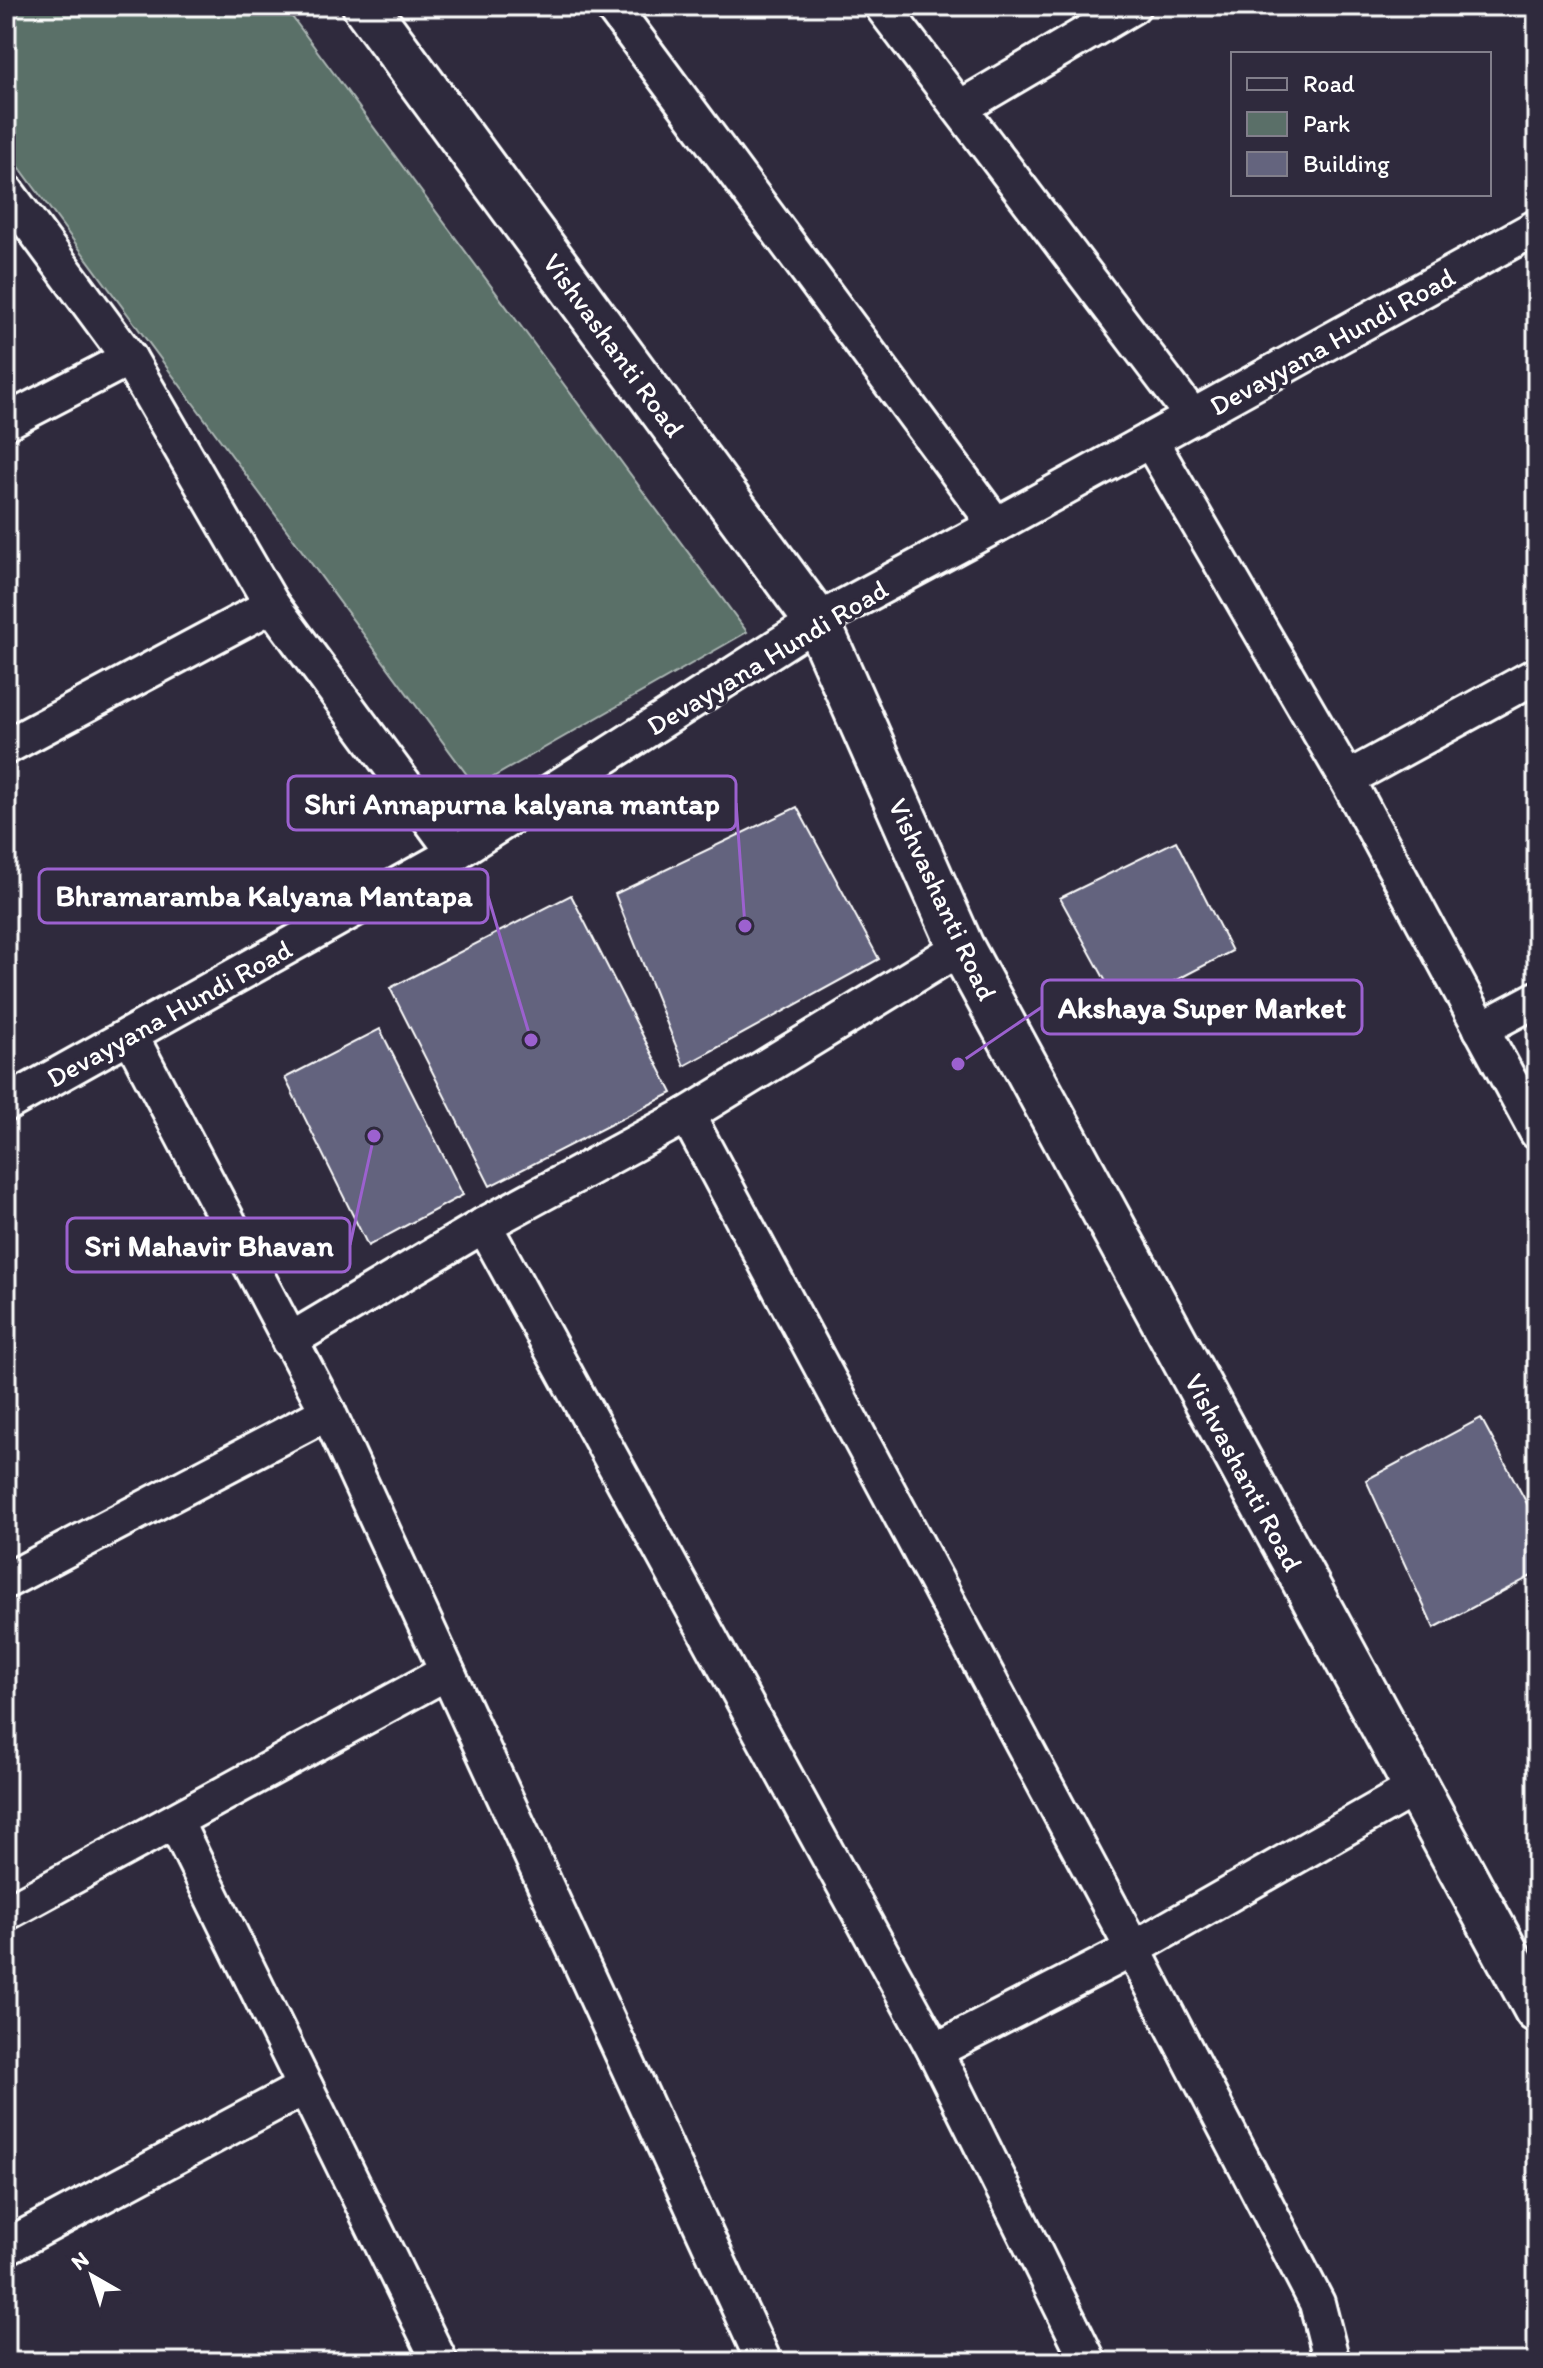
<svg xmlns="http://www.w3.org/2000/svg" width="1543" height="2368" font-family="Itim,sans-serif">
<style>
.green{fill:#5a6f68;stroke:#acb7b4;stroke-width:2}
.building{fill:#64647e;stroke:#fff;stroke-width:2}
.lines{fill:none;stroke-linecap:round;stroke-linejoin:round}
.street-casing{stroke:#fff;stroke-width:40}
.secondary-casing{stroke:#fff;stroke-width:50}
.street{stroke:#2f2a3d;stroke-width:34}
.secondary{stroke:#2f2a3d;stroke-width:44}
.labels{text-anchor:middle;stroke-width:7;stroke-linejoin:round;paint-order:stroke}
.street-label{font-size:28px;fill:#fff;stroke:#2f2a3d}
.leader{fill:none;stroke:#9c61cf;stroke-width:3}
.callout-dot{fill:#9c61cf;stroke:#2f2a3d;stroke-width:3}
.callout{fill:#2f2a3d;stroke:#9c61cf;stroke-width:3}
.callout-label{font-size:30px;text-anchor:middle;font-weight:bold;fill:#fff}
</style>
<rect width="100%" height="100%" fill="#2f2a3d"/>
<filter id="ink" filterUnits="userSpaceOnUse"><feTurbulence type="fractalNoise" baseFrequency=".0125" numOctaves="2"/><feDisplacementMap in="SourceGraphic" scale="16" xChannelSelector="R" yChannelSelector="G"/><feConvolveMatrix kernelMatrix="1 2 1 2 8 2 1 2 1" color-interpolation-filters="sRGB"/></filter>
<g filter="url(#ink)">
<path class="green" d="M6 6H284L747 632 476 787 6 149Z"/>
<g class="building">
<path d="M797 807 879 959 684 1066 615 894Z"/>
<path d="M1176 841 1232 951 1121 1009 1060 898Z"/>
<path d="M571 895 672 1093 490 1186 390 988Z"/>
<path d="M380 1029 463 1195 368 1246 285 1078Z"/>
<path d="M1481 1418 1537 1522V1573L1434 1628 1366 1480Z"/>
</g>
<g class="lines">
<defs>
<g id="street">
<path d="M612 6 996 525"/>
<path d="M882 6 1193 417"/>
<path d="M960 108 1133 6"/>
<path d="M6 191 129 358 272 605 455 853"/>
<path d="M6 422 129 358"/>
<path d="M1150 440 1347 779 1537 1132"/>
<path d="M6 747 272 605"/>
<path d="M1347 779 1537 675"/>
<path d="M1481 1029 1537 999"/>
<path d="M130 1035 328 1412 764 2362"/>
<path d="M6 1104 455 853 817 621 996 525 1537 227"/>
<path d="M687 1115 1133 1949 1317 2303 1332 2362"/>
<path d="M484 1225 935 2051 1133 1949 1415 1788"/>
<path d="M289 1341 484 1225 687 1115 961 947"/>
<path d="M6 1581 328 1412"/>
<path d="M175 1821 440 2362"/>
<path d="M6 1913 447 1672"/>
<path d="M935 2051 1089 2362"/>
<path d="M6 2247 305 2087"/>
</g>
<path id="secondary" d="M365 6 817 621 961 947 1537 2010"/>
</defs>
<use href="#street" class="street-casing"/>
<use href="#secondary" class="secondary-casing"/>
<use href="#street" class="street"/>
<use href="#secondary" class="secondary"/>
</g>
</g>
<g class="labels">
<g class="street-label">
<text transform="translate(1332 341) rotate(-29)" y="10">Devayyana Hundi Road</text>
<text transform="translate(614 345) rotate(54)" y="10">Vishvashanti Road</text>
<text transform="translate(767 657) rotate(-31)" y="10">Devayyana Hundi Road</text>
<text transform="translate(943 899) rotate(65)" y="10">Vishvashanti Road</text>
<text transform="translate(169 1013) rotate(-29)" y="10">Devayyana Hundi Road</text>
<text transform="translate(1244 1472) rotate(62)" y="10">Vishvashanti Road</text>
</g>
</g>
<path class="leader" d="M745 926L736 803M531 1040L488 896M958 1064L1042 1007M374 1136L350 1245"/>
<g class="callout-dot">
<circle cx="745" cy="926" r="8"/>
<circle cx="531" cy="1040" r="8"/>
<circle cx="958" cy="1064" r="8"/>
<circle cx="374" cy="1136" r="8"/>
</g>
<g class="callout">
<rect x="288" y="776" width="448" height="54" rx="8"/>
<rect x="39" y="869" width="449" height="54" rx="8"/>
<rect x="1042" y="980" width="320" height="54" rx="8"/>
<rect x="67" y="1218" width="283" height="54" rx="8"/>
</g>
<g class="callout-label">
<text x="512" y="814">Shri Annapurna kalyana mantap</text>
<text x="264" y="906">Bhramaramba Kalyana Mantapa</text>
<text x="1202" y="1018">Akshaya Super Market</text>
<text x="209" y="1256">Sri Mahavir Bhavan</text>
</g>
<rect width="1543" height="2368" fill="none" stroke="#2f2a3d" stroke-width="32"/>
<rect x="16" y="16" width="1511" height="2336" fill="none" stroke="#fff" stroke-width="3" filter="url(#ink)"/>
<rect x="1231" y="52" width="260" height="144" fill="#2f2a3d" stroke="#827f8b" stroke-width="2"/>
<rect x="1247" y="78" width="40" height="12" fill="#2f2a3d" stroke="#827f8b" stroke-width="2"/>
<text x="1303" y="92" font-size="24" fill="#ffffff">Road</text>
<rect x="1247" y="112" width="40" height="24" fill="#5a6f68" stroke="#827f8b" stroke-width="2"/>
<text x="1303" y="132" font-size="24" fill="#ffffff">Park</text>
<rect x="1247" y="152" width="40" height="24" fill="#64647e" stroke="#827f8b" stroke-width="2"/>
<text x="1303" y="172" font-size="24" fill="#ffffff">Building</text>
<g transform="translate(92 2276) rotate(321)" stroke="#2f2a3d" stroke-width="6" paint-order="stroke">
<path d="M0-6L14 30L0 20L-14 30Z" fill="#ffffff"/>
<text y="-12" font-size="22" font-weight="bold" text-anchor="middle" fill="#ffffff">N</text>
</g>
</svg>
